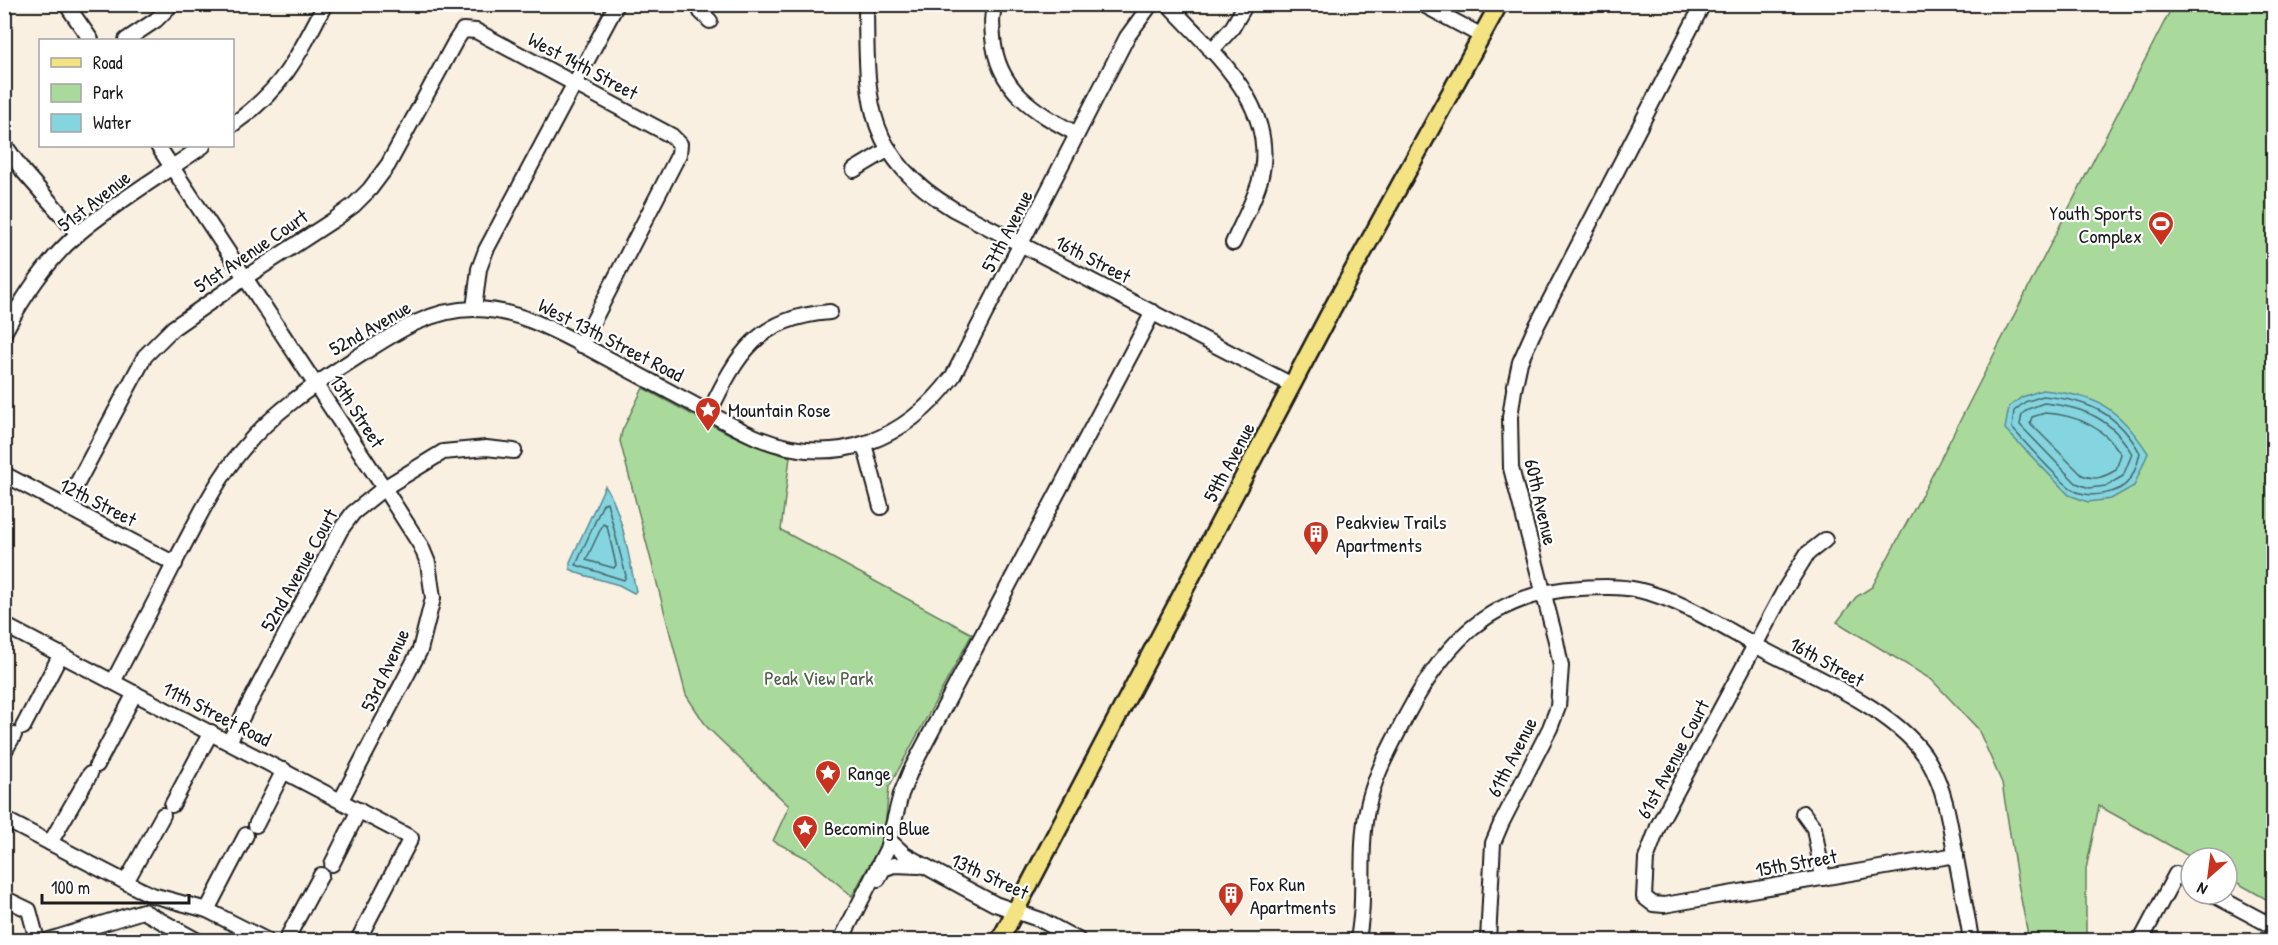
<svg xmlns="http://www.w3.org/2000/svg" width="2278" height="945" font-family="'Patrick Hand',sans-serif">
<style>
.green{fill:#aada9b;stroke:#637b5c;stroke-width:1.5}
.water{fill:#84d5df;stroke:#5a8b91;stroke-width:1.5}
.lines{fill:none;stroke-linecap:round;stroke-linejoin:round}
.shore{stroke:#46666a;stroke-width:1.5}
.minor-casing{stroke:#1c1c1c;stroke-width:18}
.major-casing{stroke:#1c1c1c;stroke-width:21}
.minor{stroke:#fff;stroke-width:14}
.major{stroke:#f4e382;stroke-width:16}
.labels{text-anchor:middle;stroke-width:4.5;stroke-linejoin:round;paint-order:stroke}
.street-label{font-size:20px;fill:#1c1c1c;stroke:#fff}
.poi-label{font-size:20px;fill:#1c1c1c;stroke:#fff;text-anchor:start}
.park-label{font-size:20px;fill:#4e5e48;stroke:#fff}
</style>
<rect width="100%" height="100%" fill="#f9f0e2"/>
<filter id="ink" filterUnits="userSpaceOnUse"><feTurbulence type="fractalNoise" baseFrequency=".0167" numOctaves="2"/><feDisplacementMap in="SourceGraphic" scale="12" xChannelSelector="R" yChannelSelector="G"/><feConvolveMatrix kernelMatrix="1 2 1 2 8 2 1 2 1" color-interpolation-filters="sRGB"/></filter>
<g filter="url(#ink)">
<g class="green">
<path d="M2173 5H2273V903L2227 877V858H2192L2099 806 2086 869V940H2029L2017 878 2002 783 1978 729 1932 680 1837 622 1856 597 1872 587 1925 489Z"/>
<path d="M643 388C690 413 738 443 790 457L781 530 972 634 889 787 884 838 852 896 810 860 773 841 789 806 707 727 686 695 620 441 622 431Z"/>
</g>
<g class="water">
<path d="M2042 390C2097 395 2118 407 2148 453L2134 486 2111 499 2088 502 2069 495 2005 429 2009 407 2022 397Z"/>
<path d="M605 486C623 512 629 560 636 591L634 593 619 585 580 574 570 569V562Z"/>
</g>
<g class="lines">
<g class="shore">
<path d="M2043 396C2088 400 2118 413 2140 453 2138 462 2135 472 2130 479 2120 495 2090 498 2075 491 2060 483 2025 442 2012 428L2014 411 2025 402Z"/>
<path d="M2044 403C2083 407 2112 418 2132 454L2123 476 2106 486 2089 488 2076 483 2020 425 2022 414 2028 409Z"/>
<path d="M2045 413C2077 415 2103 426 2121 454L2116 470C2104 477 2095 481 2082 475L2030 423 2032 417Z"/>
<path d="M607 502 626 576 624 580 576 565 602 506 604 503Z"/>
<path d="M603 524 607 526 616 565 614 568 586 560Z"/>
</g>
<defs>
<g id="minor">
<path d="M66 4 91 40"/>
<path d="M698 4 701 12 710 21"/>
<path d="M866 4C867 100 863 154 953 209L1292 385"/>
<path d="M995 4C991 16 992 25 993 37 997 90 1035 112 1077 134"/>
<path d="M1168 4C1212 52 1280 106 1260 180 1254 201 1242 223 1233 243"/>
<path d="M1422 4 1482 36"/>
<path d="M126 40 156 20 172 4"/>
<path d="M1211 51 1232 28 1246 4"/>
<path d="M232 125C282 90 298 57 325 4"/>
<path d="M4 144 23 171 78 234"/>
<path d="M158 146 384 488 421 546 428 563 433 598 420 650 341 800"/>
<path d="M854 170 889 149"/>
<path d="M474 309 479 269 486 250 617 4"/>
<path d="M4 333C23 297 48 259 79 233 117 201 162 175 203 146"/>
<path d="M709 413C738 352 758 318 830 312"/>
<path d="M864 444 881 507"/>
<path d="M4 474 175 564"/>
<path d="M65 506 145 356 173 328 246 277 335 219 354 205 370 189 388 165 455 42 463 30 476 31 672 136 680 144 679 154 581 345"/>
<path d="M1825 540 1807 554 1784 591 1659 824 1646 859 1644 897 1653 904 1664 905 1956 855"/>
<path d="M4 625 411 838 358 940"/>
<path d="M113 682C135 640 157 598 178 556 198 519 215 482 242 450 273 412 311 387 351 361 389 337 426 309 474 309 516 309 554 330 590 349 624 367 657 385 691 403 713 415 735 428 758 438 836 469 906 440 953 376L1127 37 1151 4"/>
<path d="M23 727 61 654"/>
<path d="M229 742 341 529 353 513 384 488 443 452 486 448 514 451"/>
<path d="M4 752 14 735"/>
<path d="M97 765 135 693"/>
<path d="M172 805 211 732"/>
<path d="M1803 813 1814 828 1823 878"/>
<path d="M4 819 139 889 152 895 207 910 266 940"/>
<path d="M256 825 284 770"/>
<path d="M890 841 905 855 963 887 995 904 1041 920 1078 940"/>
<path d="M50 843 90 774"/>
<path d="M332 864 359 810"/>
<path d="M878 879 883 869 894 865 919 866"/>
<path d="M126 882 163 815"/>
<path d="M2212 894 2274 927"/>
<path d="M4 898 29 910 37 940"/>
<path d="M207 910 246 835"/>
<path d="M49 940 143 911 196 940"/>
<path d="M286 940 321 875"/>
<path d="M841 940 887 849 901 794 910 772 1153 312"/>
<path d="M1358 940C1360 927 1362 913 1362 899 1363 868 1361 840 1367 810 1373 781 1385 757 1398 732 1438 650 1484 593 1581 588 1600 587 1619 586 1638 590 1683 600 1725 629 1766 651 1815 677 1901 713 1929 762 1946 792 1950 825 1956 858 1961 885 1967 913 1971 940"/>
<path d="M1488 940 1493 843 1501 824 1550 728 1558 707 1561 666 1556 641 1511 468 1510 417 1514 390 1520 362 1533 333 1703 4"/>
<path d="M2141 940 2176 874 2191 882"/>
</g>
<path id="major" d="M1000 940 1332 309 1499 4"/>
</defs>
<use href="#minor" class="minor-casing"/>
<use href="#major" class="major-casing"/>
<use href="#minor" class="minor"/>
<use href="#major" class="major"/>
</g>
</g>
<defs>
<symbol id="stadium-pin" viewBox="-11 -11 22 30"><path d="M0 17L-7.5 6A9.5 9.5 0 1 1 7.5 6Z" fill="#c8321e" stroke="#fff"/><path d="M0-5a6.5 5 0 1 0 0 10a6.5 5 0 1 0 0-10ZM-3.5-1.8h7v3.6h-7Z" fill="#fff"/></symbol>
<symbol id="sight-pin" viewBox="-11 -11 22 30"><path d="M0 17L-7.5 6A9.5 9.5 0 1 1 7.5 6Z" fill="#c8321e" stroke="#fff"/><path d="M0-6L1.8-2.2L6-1.7L2.9 1.2L3.7 5.4L0 3.3L-3.7 5.4L-2.9 1.2L-6-1.7L-1.8-2.2Z" fill="#fff"/></symbol>
<symbol id="building-pin" viewBox="-11 -11 22 30"><path d="M0 17L-7.5 6A9.5 9.5 0 1 1 7.5 6Z" fill="#c8321e" stroke="#fff"/><path d="M-4-6H4V6H1V3H-1V6H-4ZM-2.5-4.3h1.7v1.8h-1.7ZM.8-4.3h1.7v1.8H.8ZM-2.5-1h1.7V.8h-1.7ZM.8-1h1.7V.8H.8Z" fill="#fff"/></symbol>
</defs>
<g fill-rule="evenodd">
<use href="#stadium-pin" x="2146" y="209" width="30" height="40"/>
<use href="#sight-pin" x="693" y="395" width="30" height="40"/>
<use href="#building-pin" x="1301" y="519" width="30" height="40"/>
<use href="#sight-pin" x="813" y="758" width="30" height="40"/>
<use href="#sight-pin" x="790" y="813" width="30" height="40"/>
<use href="#building-pin" x="1216" y="880" width="30" height="40"/>
</g>
<g class="labels">
<g class="street-label">
<text transform="translate(583 66) rotate(28)" y="7">West 14th Street</text>
<text transform="translate(94 201) rotate(-38)" y="7">51st Avenue</text>
<text transform="translate(1007 231) rotate(-63)" y="7">57th Avenue</text>
<text transform="translate(251 251) rotate(-34)" y="7">51st Avenue Court</text>
<text transform="translate(1093 259) rotate(27)" y="7">16th Street</text>
<text transform="translate(370 328) rotate(-30)" y="7">52nd Avenue</text>
<text transform="translate(611 340) rotate(27)" y="7">West 13th Street Road</text>
<text transform="translate(357 411) rotate(57)" y="7">13th Street</text>
<text transform="translate(1229 462) rotate(-62)" y="7">59th Avenue</text>
<text transform="translate(98 502) rotate(27)" y="7">12th Street</text>
<text transform="translate(1541 502) rotate(77)" y="7">60th Avenue</text>
<text transform="translate(299 570) rotate(-61)" y="7">52nd Avenue Court</text>
<text transform="translate(1827 662) rotate(29)" y="7">16th Street</text>
<text transform="translate(385 670) rotate(-65)" y="7">53rd Avenue</text>
<text transform="translate(217 714) rotate(27)" y="7">11th Street Road</text>
<text transform="translate(1512 757) rotate(-63)" y="7">61th Avenue</text>
<text transform="translate(1673 759) rotate(-62)" y="7">61st Avenue Court</text>
<text transform="translate(1796 863) rotate(-10)" y="7">15th Street</text>
<text transform="translate(990 876) rotate(25)" y="7">13th Street</text>
</g>
<g class="poi-label">
<text x="2142" y="220" text-anchor="end">Youth Sports<tspan x="2142" dy="23">Complex</tspan></text>
<text x="728" y="417">Mountain Rose</text>
<text x="1336" y="529">Peakview Trails<tspan x="1336" dy="23">Apartments</tspan></text>
<text x="848" y="780">Range</text>
<text x="824" y="835">Becoming Blue</text>
<text x="1250" y="891">Fox Run<tspan x="1250" dy="23">Apartments</tspan></text>
</g>
<g class="park-label">
<text x="819" y="685">Peak View Park</text>
</g>
</g>
<rect width="2278" height="945" fill="none" stroke="#fff" stroke-width="24"/>
<rect x="12" y="12" width="2254" height="921" fill="none" stroke="#1c1c1c" stroke-width="2" filter="url(#ink)"/>
<rect x="39" y="39" width="195" height="108" fill="#ffffff" stroke="#a4a4a4" stroke-width="1.5"/>
<rect x="51" y="58" width="30" height="9" fill="#f4e382" stroke="#a4a4a4" stroke-width="1.5"/>
<text x="93" y="69" font-size="18" fill="#1c1c1c">Road</text>
<rect x="51" y="84" width="30" height="18" fill="#aada9b" stroke="#a4a4a4" stroke-width="1.5"/>
<text x="93" y="99" font-size="18" fill="#1c1c1c">Park</text>
<rect x="51" y="114" width="30" height="18" fill="#84d5df" stroke="#a4a4a4" stroke-width="1.5"/>
<text x="93" y="129" font-size="18" fill="#1c1c1c">Water</text>
<g transform="translate(2209 876) rotate(208)"><circle r="28" fill="#ffffff" stroke="#a4a4a4" stroke-width="1.5"/>
<path d="M0-4.5L10 22L0 15L-10 22Z" fill="#c8321e"/>
<text y="-9" font-size="16" font-weight="bold" text-anchor="middle" fill="#1c1c1c">N</text>
</g>
<path d="M42 894v9h147v-9" fill="none" stroke="#1c1c1c" stroke-width="3"/>
<text x="51" y="894" font-size="18" fill="#1c1c1c" stroke="#ffffff" stroke-width="4.5" paint-order="stroke">100 m</text>
</svg>
